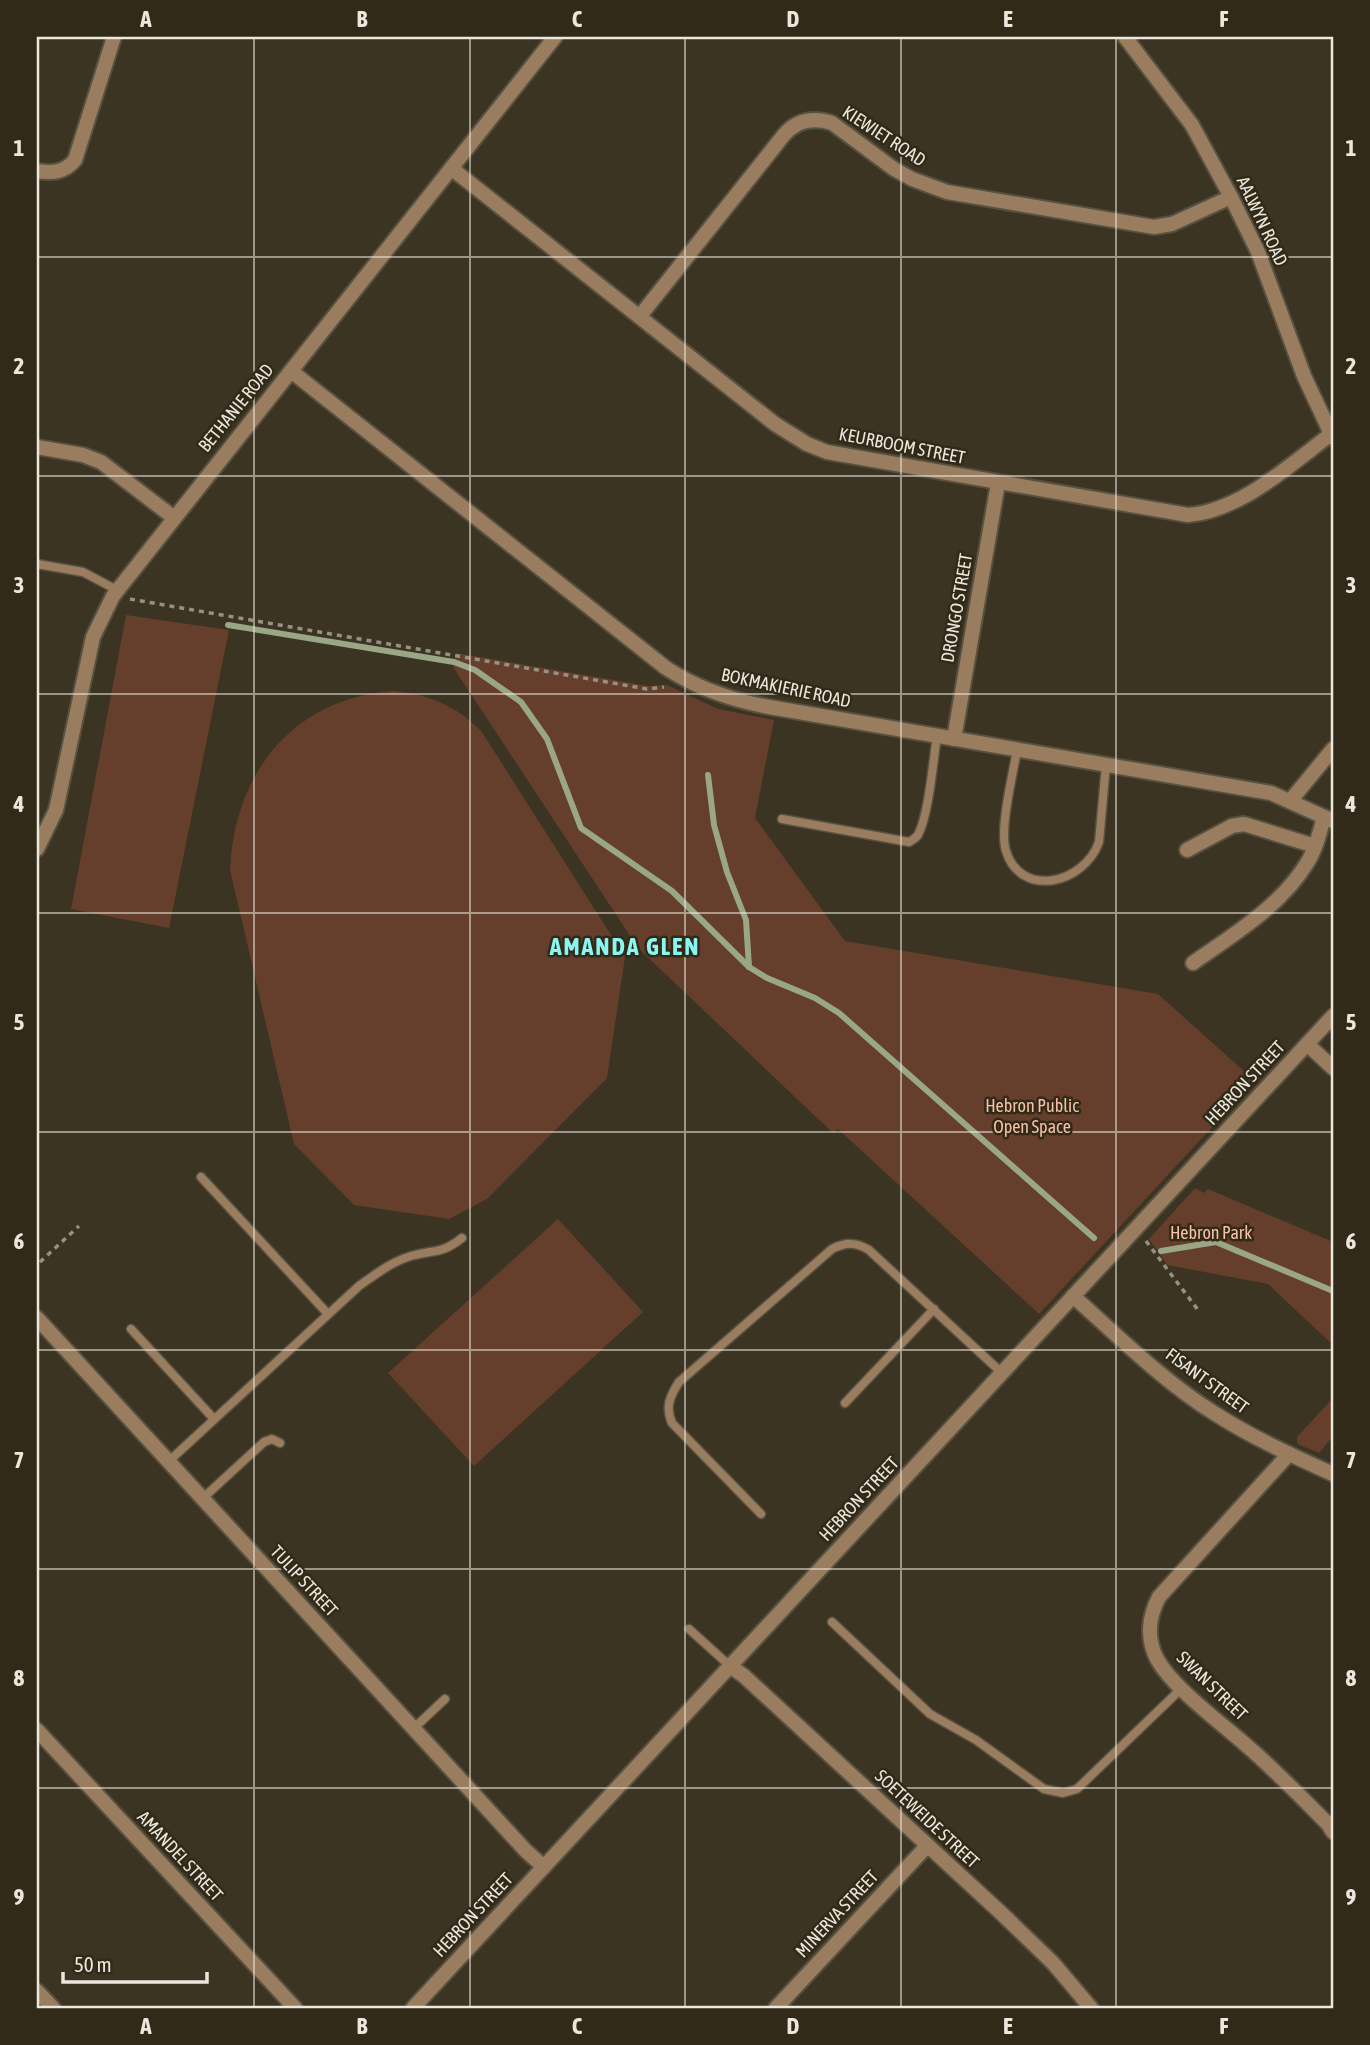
<svg xmlns="http://www.w3.org/2000/svg" width="1370" height="2045" font-family="'Asap Condensed',sans-serif">
<style>
.green{fill:#653e2c}
.lines{fill:none;stroke-linecap:round;stroke-linejoin:round}
.stream{stroke:#9aa787;stroke-width:6}
.service-casing{stroke:#575140;stroke-width:11}
.minor-casing{stroke:#575140;stroke-width:18}
.tertiary-casing{stroke:#575140;stroke-width:18}
.path{stroke:#979183;stroke-width:3.5;stroke-dasharray:5 5;stroke-linecap:butt}
.service{stroke:#9a7c5f;stroke-width:8}
.minor{stroke:#9a7c5f;stroke-width:14}
.tertiary{stroke:#9a7c5f;stroke-width:14}
.grid{fill:none;stroke:#ece7dd;stroke-width:2;stroke-opacity:0.55}
.labels{text-anchor:middle;stroke-width:5;stroke-linejoin:round;paint-order:stroke}
.street-label{font-size:18px;fill:#ece7dd;stroke:#312a18}
.park-label{font-size:18px;fill:#f9c0a7;stroke:#312a18}
.district-label{font-size:24px;font-weight:bold;letter-spacing:2px;fill:#8af6f2;stroke:#312a18}
.neatline{fill:none;stroke:#ece7dd;stroke-width:2.5}
.grid-label{font-size:23px;text-anchor:middle;font-weight:bold;fill:#ece7dd}
</style>
<rect width="100%" height="100%" fill="#3b3422"/>
<g class="green">
<path d="M126 615 229 630 169 928 71 909Z"/>
<path d="M456 653 649 686 667 685 718 709 774 720 755 818 845 941 1158 994 1255 1081 1039 1314 838 1129 833 1133 638 948 453 667Z"/>
<path d="M393 691C429 694 457 706 482 732L625 957 607 1078 487 1199 449 1219 354 1205 294 1144 230 870C234 773 293 698 393 691Z"/>
<path d="M1195 1188 1204 1193 1208 1189 1333 1242V1345L1268 1284 1167 1265 1149 1239Z"/>
<path d="M558 1219 643 1312 474 1466 388 1373Z"/>
<path d="M1333 1398V1436L1319 1453 1297 1444V1437Z"/>
</g>
<g class="lines">
<g class="stream">
<path d="M228 625 454 662 475 670 521 702 547 739 581 828 672 891 749 967 767 978 815 998 839 1013 1094 1238"/>
<path d="M708 775 714 825 727 872 746 920 749 967"/>
<path d="M1161 1251 1216 1242 1333 1291"/>
</g>
<defs>
<g id="service">
<path d="M37 564 83 572 117 590"/>
<path d="M1017 750C1013 774 999 829 1006 851 1021 899 1084 884 1099 842L1106 765"/>
<path d="M782 819 909 842C914 839 915 839 918 835 929 814 933 761 937 736"/>
<path d="M201 1177 328 1314"/>
<path d="M131 1329 214 1419"/>
<path d="M845 1403 934 1309"/>
<path d="M168 1462 359 1286C376 1274 391 1262 411 1256 435 1249 440 1255 462 1238"/>
<path d="M202 1499 264 1442 272 1439 280 1443"/>
<path d="M761 1514 672 1423C665 1407 670 1396 679 1382L832 1249C846 1242 856 1242 869 1250L1002 1373"/>
<path d="M832 1622 930 1714 976 1740 1044 1789 1063 1793 1077 1789 1182 1688"/>
<path d="M689 1629 730 1666"/>
<path d="M413 1729 445 1699"/>
</g>
<g id="minor">
<path d="M1125 37 1192 125 1231 197 1258 252 1304 376 1333 438"/>
<path d="M451 168 775 424 807 444 827 452 1188 515C1240 511 1290 465 1331 434"/>
<path d="M37 171C52 173 64 173 75 160L114 37"/>
<path d="M640 316 783 136C796 120 813 117 832 123L894 169 912 179 947 192 1154 227 1172 224 1231 197"/>
<path d="M291 371 666 668C698 689 731 700 769 707L1271 793 1333 821"/>
<path d="M37 447 83 455 101 462 173 517"/>
<path d="M954 739 998 483"/>
<path d="M1291 800 1333 749"/>
<path d="M37 849 56 810 93 637 113 596 555 37"/>
<path d="M1187 850 1232 826 1244 824 1315 846"/>
<path d="M1193 963C1234 934 1281 906 1307 863 1316 849 1320 832 1324 817"/>
<path d="M1307 1044 1333 1068"/>
<path d="M1073 1296C1118 1336 1163 1381 1214 1413 1251 1437 1293 1456 1333 1474"/>
<path d="M37 1318 526 1851 544 1867"/>
<path d="M1289 1454 1159 1597C1149 1616 1146 1638 1157 1659 1173 1688 1220 1722 1246 1745 1275 1770 1301 1797 1328 1824L1333 1832"/>
<path d="M730 1666 744 1676 1000 1912 1053 1963 1091 2008"/>
<path d="M37 1730 295 2008"/>
<path d="M413 2008 1333 1016"/>
<path d="M776 2008 927 1846"/>
</g>
<path id="tertiary" d="M37 1991 53 2008"/>
</defs>
<use href="#service" class="service-casing"/>
<use href="#minor" class="minor-casing"/>
<use href="#tertiary" class="tertiary-casing"/>
<g class="path">
<path d="M130 599 647 689 664 687"/>
<path d="M1146 1241 1198 1310"/>
<path d="M40 1262 79 1226"/>
</g>
<use href="#service" class="service"/>
<use href="#minor" class="minor"/>
<use href="#tertiary" class="tertiary"/>
</g>
<path class="grid" d="M254 37V2008M470 37V2008M685 37V2008M901 37V2008M1116 37V2008M37 257H1333M37 476H1333M37 694H1333M37 913H1333M37 1132H1333M37 1350H1333M37 1569H1333M37 1788H1333"/>
<g class="labels">
<g class="street-label">
<text transform="translate(884 136) rotate(33)" y="6">KIEWIET ROAD</text>
<text transform="translate(1262 221) rotate(65)" y="6">AALWYN ROAD</text>
<text transform="translate(236 408) rotate(-51)" y="6">BETHANIE ROAD</text>
<text transform="translate(902 446) rotate(11)" y="6">KEURBOOM STREET</text>
<text transform="translate(957 608) rotate(-80)" y="6">DRONGO STREET</text>
<text transform="translate(786 688) rotate(12)" y="6">BOKMAKIERIE ROAD</text>
<text transform="translate(1245 1083) rotate(-47)" y="6">HEBRON STREET</text>
<text transform="translate(1207 1381) rotate(36)" y="6">FISANT STREET</text>
<text transform="translate(859 1499) rotate(-47)" y="6">HEBRON STREET</text>
<text transform="translate(304 1581) rotate(47)" y="6">TULIP STREET</text>
<text transform="translate(1212 1686) rotate(44)" y="6">SWAN STREET</text>
<text transform="translate(927 1819) rotate(43)" y="6">SOETEWEIDE STREET</text>
<text transform="translate(180 1856) rotate(47)" y="6">AMANDEL STREET</text>
<text transform="translate(837 1914) rotate(-47)" y="6">MINERVA STREET</text>
<text transform="translate(473 1915) rotate(-47)" y="6">HEBRON STREET</text>
</g>
<g class="park-label">
<text x="1032" y="1112">Hebron Public<tspan x="1032" dy="21">Open Space</tspan></text>
<text x="1211" y="1239">Hebron Park</text>
</g>
<g class="district-label">
<text x="625" y="955">AMANDA GLEN</text>
</g>
</g>
<rect width="1370" height="2045" fill="none" stroke="#312a18" stroke-width="77"/>
<path d="M63 1972v10h144v-10" fill="none" stroke="#ece7dd" stroke-width="3.5"/>
<text x="74" y="1972" font-size="21" fill="#ece7dd" stroke="#312a18" stroke-width="5" paint-order="stroke">50 m</text>
<rect x="38" y="38" width="1294" height="1969" class="neatline"/>
<g class="grid-label">
<text x="146" y="27">A</text>
<text x="362" y="27">B</text>
<text x="577" y="27">C</text>
<text x="793" y="27">D</text>
<text x="1008" y="27">E</text>
<text x="1224" y="27">F</text>
<text x="19" y="156">1</text>
<text x="1351" y="156">1</text>
<text x="19" y="374">2</text>
<text x="1351" y="374">2</text>
<text x="19" y="593">3</text>
<text x="1351" y="593">3</text>
<text x="19" y="812">4</text>
<text x="1351" y="812">4</text>
<text x="19" y="1030">5</text>
<text x="1351" y="1030">5</text>
<text x="19" y="1249">6</text>
<text x="1351" y="1249">6</text>
<text x="19" y="1468">7</text>
<text x="1351" y="1468">7</text>
<text x="19" y="1686">8</text>
<text x="1351" y="1686">8</text>
<text x="19" y="1905">9</text>
<text x="1351" y="1905">9</text>
<text x="146" y="2034">A</text>
<text x="362" y="2034">B</text>
<text x="577" y="2034">C</text>
<text x="793" y="2034">D</text>
<text x="1008" y="2034">E</text>
<text x="1224" y="2034">F</text>
</g>
</svg>
